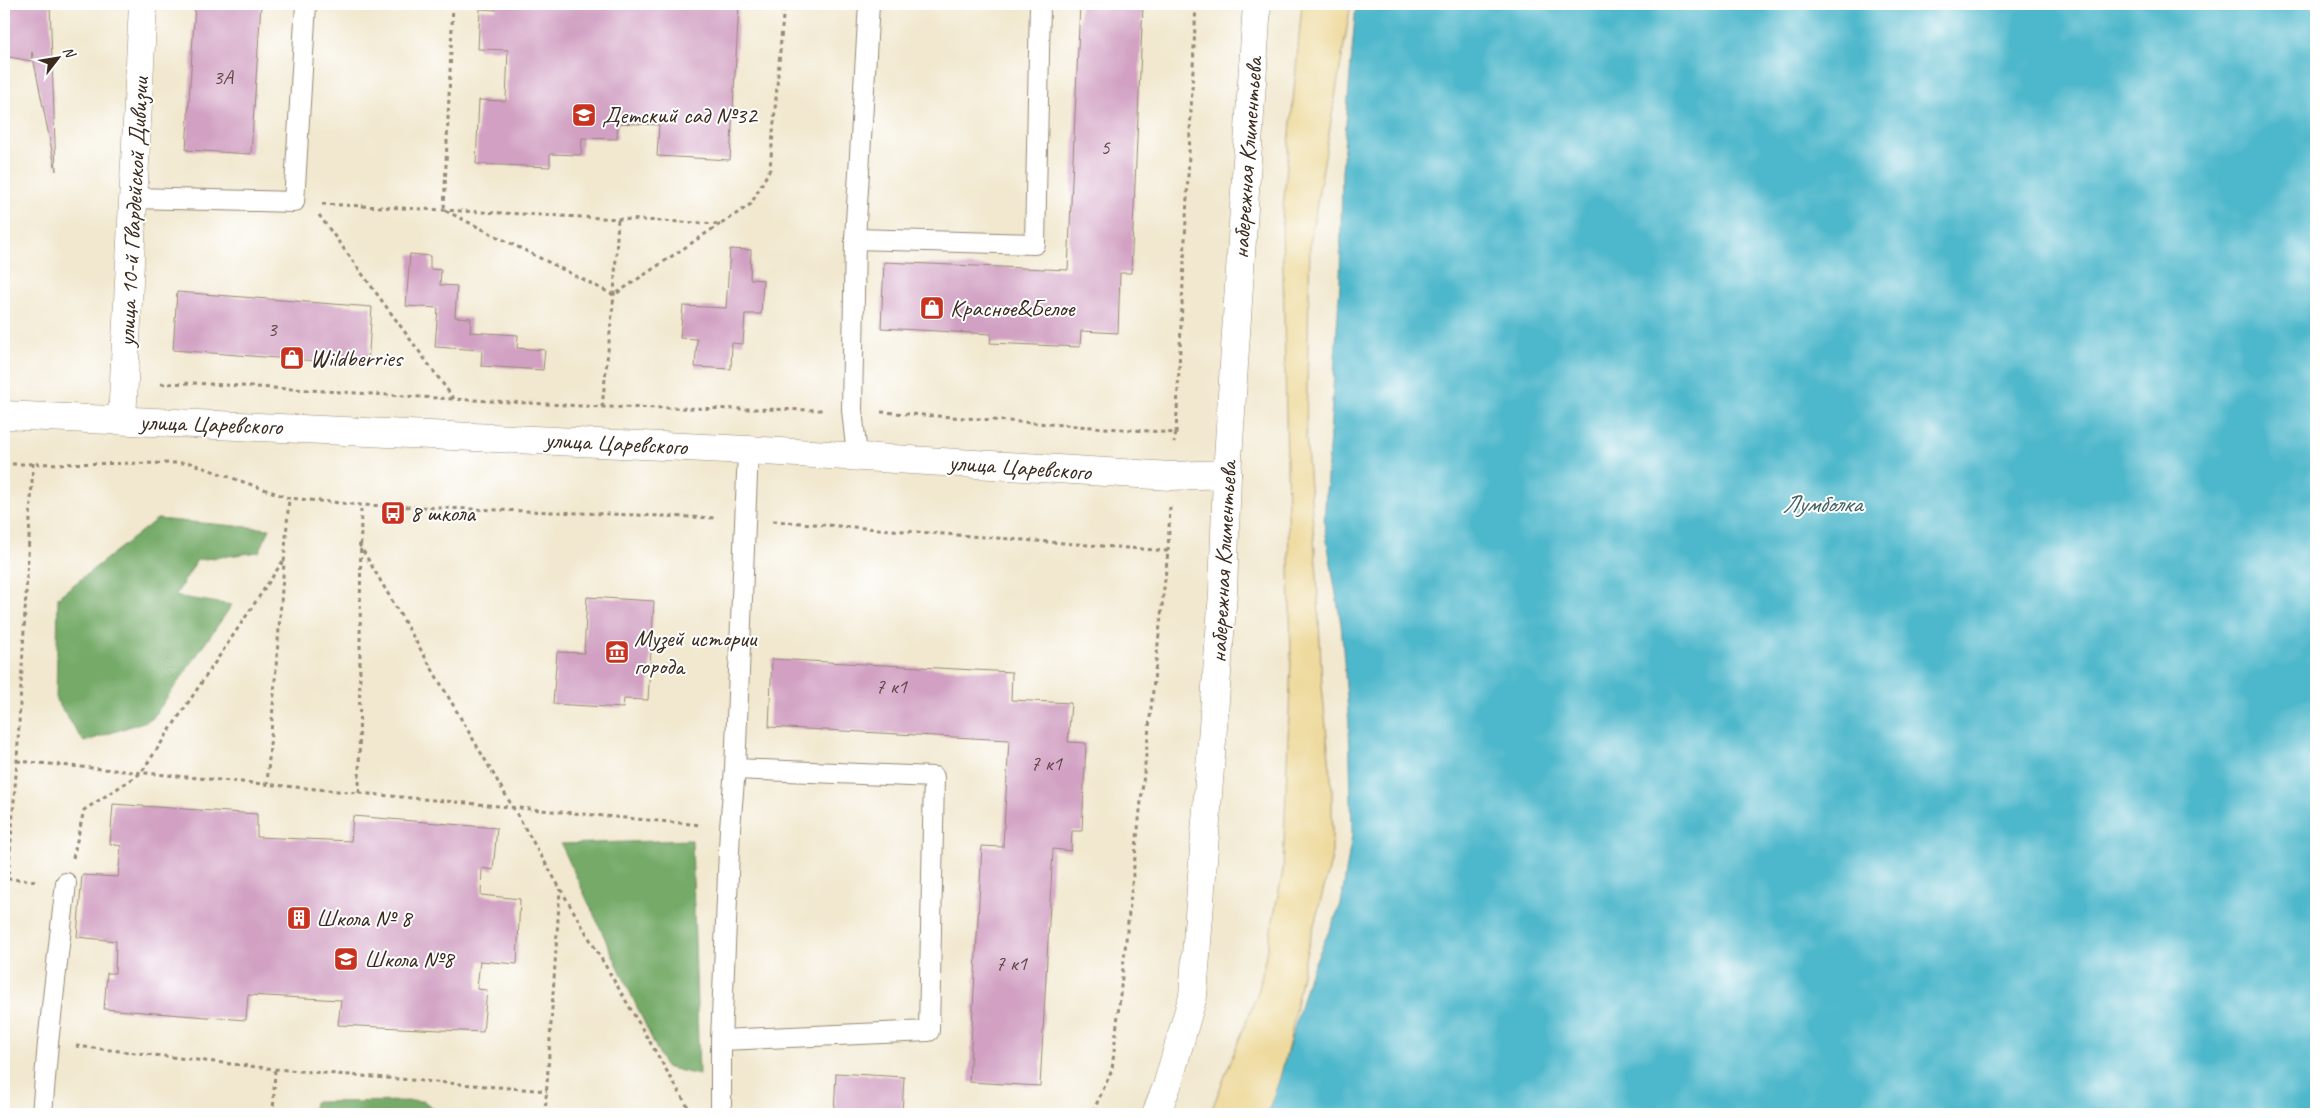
<svg xmlns="http://www.w3.org/2000/svg" width="2320" height="1118" font-family="Caveat,sans-serif">
<style>
.forest{fill:#74aa67;stroke:#586a42}
.sand{fill:#eeda9e;stroke:#94825e}
.water{fill:#4db7cb;stroke:#447074}
.building{fill:#d1a0c2}
.lines{fill:none;stroke-linecap:round;stroke-linejoin:round}
.service-casing{stroke:#968976;stroke-width:22}
.minor-casing{stroke:#968976;stroke-width:29}
.tertiary-casing{stroke:#968976;stroke-width:29}
.path{stroke:#968976;stroke-width:3;stroke-dasharray:4 4;stroke-linecap:butt}
.service{stroke:#fff;stroke-width:20}
.minor{stroke:#fff;stroke-width:28}
.tertiary{stroke:#fff;stroke-width:28}
.labels{text-anchor:middle;stroke-width:4;stroke-linejoin:round;paint-order:stroke}
.number-label{font-size:21px;fill:#604847}
.poi-label{font-size:24px;fill:#3b2a1e;stroke:#fff;text-anchor:start}
.street-label{font-size:24px;fill:#3b2a1e;stroke:#fff}
.water-label{font-size:25px;font-style:italic;fill:#426263;stroke:#fff}
</style>
<rect width="100%" height="100%" fill="#fff"/>
<filter id="ink" filterUnits="userSpaceOnUse"><feTurbulence type="fractalNoise" baseFrequency=".02" numOctaves="2"/><feDisplacementMap in="SourceGraphic" scale="10" xChannelSelector="R" yChannelSelector="G"/><feConvolveMatrix kernelMatrix="1 2 1 2 8 2 1 2 1" color-interpolation-filters="sRGB"/></filter>
<filter id="wash" filterUnits="userSpaceOnUse"><feTurbulence type="fractalNoise" baseFrequency=".0096" numOctaves="4" result="noise"/><feDisplacementMap in="SourceGraphic" scale="20" xChannelSelector="R" yChannelSelector="G"/><feGaussianBlur stdDeviation="1.12" result="paint"/><feColorMatrix in="noise" values="0 0 0 0 0 0 0 0 0 0 0 0 0 0 0 0 0 1.4 0 .05"/><feComposite in="paint" operator="in"/></filter>
<g filter="url(#wash)">
<rect width="100%" height="100%" fill="#f1e8cf"/>
<g class="forest">
<path d="M157 519 270 529 259 552 197 560 175 596 232 605 152 719 84 742 56 700 58 597Z"/>
<path d="M692 840 699 1075 665 1067 561 844Z"/>
<path d="M424 1101 439 1114H312L314 1102Z"/>
</g>
<path class="sand" d="M1302 4H1351L1310 244 1306 436 1317 576 1322 686 1332 789V858L1304 962 1290 1039 1271 1114H1210L1259 989 1283 871 1291 658 1282 220Z"/>
<path class="water" d="M1356 4H2316V1114H1267L1279 1081 1309 976 1341 904 1352 834 1349 725 1341 624 1324 523 1340 283 1342 171Z"/>
<g id="blocks">
<g class="building">
<path d="M4 4H50L56 171 32 52 31 61 4 56Z"/>
<path d="M195 4H261L251 154 186 150Z"/>
<path d="M496 4H739L730 160 657 156 659 125 618 123 617 139 582 138 581 155 550 154V167L476 164 479 100 506 101 508 50 478 49 480 9 496 10Z"/>
<path d="M1080 4H1143L1131 273H1120L1118 333 1081 331 1080 347 990 343 991 334 881 328 884 262 1068 270Z"/>
<path d="M730 249 751 250 750 279 763 280 761 314H745L743 344 732 343 731 369 695 367 697 339 680 338 683 306 726 308Z"/>
<path d="M410 254 430 256V269L441 270 440 285 457 286 455 317 471 318 470 332 518 335 517 348 545 350 543 370 481 366 482 350 435 347 438 308 406 306Z"/>
<path d="M177 292 372 307 368 365 173 350Z"/>
<path d="M587 597 654 601 648 700 624 699 623 708 553 704 557 652 584 653Z"/>
<path d="M772 659 1012 672 1011 700 1071 703 1068 742 1086 743 1082 831H1072L1071 851 1053 849 1040 1086 969 1082 982 846 1003 847 1009 740 769 727Z"/>
<path d="M113 804 257 814V837L351 841 353 816 497 828 493 870 482 868 481 895 520 899 517 964 480 961 477 989 487 990 483 1032 338 1025 341 1000 248 995 246 1020 104 1009 107 973H115L116 941 77 937 82 875 118 877 121 846 110 844Z"/>
<path d="M836 1073 904 1077 902 1114H834Z"/>
</g>
</g>
</g>
<g filter="url(#ink)">
<use href="#blocks" fill-opacity="0" stroke="#968976" stroke-width="1"/>
<g class="lines">
<defs>
<g id="service">
<path d="M133 198 294 202 306 4"/>
<path d="M855 239 1035 244 1040 4"/>
<path d="M857 456 852 410 855 239 869 4"/>
<path d="M721 1040 929 1031 934 777 735 769"/>
<path d="M42 1114 48 1043 66 883"/>
<path d="M721 1114V1040L730 828 735 769 748 450"/>
</g>
<g id="minor">
<path d="M122 420 143 4"/>
<path d="M1227 474 1257 4"/>
</g>
<path id="tertiary" d="M4 415 748 450 1171 476 1227 474 1223 593 1193 996 1167 1086 1156 1114"/>
</defs>
<use href="#service" class="service-casing"/>
<use href="#minor" class="minor-casing"/>
<use href="#tertiary" class="tertiary-casing"/>
<g class="path">
<path d="M453 4 444 210 614 295 720 224"/>
<path d="M322 204 721 224 751 204 770 169 784 4"/>
<path d="M319 215 454 399 602 407 824 410"/>
<path d="M161 384 193 383 454 399"/>
<path d="M602 407 614 295 618 218"/>
<path d="M881 412 1176 433 1174 443"/>
<path d="M1176 433 1196 4"/>
<path d="M33 463 17 761 8 879 39 881"/>
<path d="M4 464 190 463 289 498 361 505 717 518"/>
<path d="M773 521 1168 551 1112 1070 1092 1114"/>
<path d="M359 544 692 1114"/>
<path d="M1168 551 1170 507"/>
<path d="M17 761 701 825"/>
<path d="M267 785 289 498"/>
<path d="M359 793 361 505"/>
<path d="M4 841 11 842"/>
<path d="M73 858 84 810 141 773 285 558"/>
<path d="M76 1046 275 1069 547 1091"/>
<path d="M273 1114 275 1069"/>
<path d="M545 1114 560 889"/>
</g>
<use href="#service" class="service"/>
<use href="#minor" class="minor"/>
<use href="#tertiary" class="tertiary"/>
</g>
</g>
<defs>
<symbol id="school-square" viewBox="-11 -11 22 22"><rect x="-9" y="-9" width="18" height="18" rx="4" fill="#c8321e" stroke="#fff"/><path d="M0-5L7-2L0 1L-7-2ZM-4 1L0 2.5L4 1V4Q0 6-4 4Z" fill="#fff"/></symbol>
<symbol id="shop-square" viewBox="-11 -11 22 22"><rect x="-9" y="-9" width="18" height="18" rx="4" fill="#c8321e" stroke="#fff"/><path d="M-5-2.5h2.3a2.7 3.5 0 0 1 5.4 0H5L5.5 6h-11ZM-1.5-2.5h3a1.5 2.3 0 0 0-3 0Z" fill="#fff"/></symbol>
<symbol id="bus-square" viewBox="-11 -11 22 22"><rect x="-9" y="-9" width="18" height="18" rx="4" fill="#c8321e" stroke="#fff"/><path d="M-5-6H5V4H4V6H2V4H-2V6H-4V4H-5ZM-3.5-4V0h7V-4ZM-3.5 1.2v1.5H-2V1.2ZM2 1.2v1.5H3.5V1.2Z" fill="#fff"/></symbol>
<symbol id="museum-square" viewBox="-11 -11 22 22"><rect x="-9" y="-9" width="18" height="18" rx="4" fill="#c8321e" stroke="#fff"/><path d="M0-6L6-3V-2H-6V-3ZM-5-1h2V3h-2ZM-1-1h2V3h-2ZM3-1h2V3H3ZM-6 4H6V6H-6Z" fill="#fff"/></symbol>
<symbol id="building-square" viewBox="-11 -11 22 22"><rect x="-9" y="-9" width="18" height="18" rx="4" fill="#c8321e" stroke="#fff"/><path d="M-4-6H4V6H1V3H-1V6H-4ZM-2.5-4.3h1.7v1.8h-1.7ZM.8-4.3h1.7v1.8H.8ZM-2.5-1h1.7V.8h-1.7ZM.8-1h1.7V.8H.8Z" fill="#fff"/></symbol>
</defs>
<g fill-rule="evenodd">
<use href="#school-square" x="570" y="101" width="28" height="28"/>
<use href="#shop-square" x="918" y="294" width="28" height="28"/>
<use href="#shop-square" x="278" y="344" width="28" height="28"/>
<use href="#bus-square" x="379" y="499" width="28" height="28"/>
<use href="#museum-square" x="603" y="638" width="28" height="28"/>
<use href="#building-square" x="285" y="904" width="28" height="28"/>
<use href="#school-square" x="332" y="945" width="28" height="28"/>
</g>
<g class="labels">
<g class="number-label">
<text x="223" y="84">3А</text>
<text x="1105" y="154">5</text>
<text x="272" y="336">3</text>
<text x="891" y="693">7 к1</text>
<text x="1046" y="770">7 к1</text>
<text x="1011" y="970">7 к1</text>
</g>
<g class="poi-label">
<text x="602" y="123">Детский сад №32</text>
<text x="950" y="316">Красное&amp;Белое</text>
<text x="310" y="366">Wildberries</text>
<text x="410" y="521">8 школа</text>
<text x="634" y="646">Музей истории<tspan x="634" dy="28">города</tspan></text>
<text x="316" y="926">Школа № 8</text>
<text x="364" y="967">Школа №8</text>
</g>
<g class="street-label">
<text transform="translate(1247 158) rotate(-86)" y="8">набережная Климентьева</text>
<text transform="translate(133 212) rotate(-87)" y="8">улица 10-й Гвардейской Дивизии</text>
<text transform="translate(211 424) rotate(2)" y="8">улица Царевского</text>
<text transform="translate(616 443) rotate(3)" y="8">улица Царевского</text>
<text transform="translate(1020 467) rotate(4)" y="8">улица Царевского</text>
<text transform="translate(1223 562) rotate(-87)" y="8">набережная Климентьева</text>
</g>
<g class="water-label">
<text x="1822" y="512">Лумболка</text>
</g>
</g>
<rect width="2320" height="1118" fill="none" stroke="#fff" stroke-width="20"/>
<g transform="translate(58 58) rotate(59)" stroke="#ffffff" stroke-width="4" paint-order="stroke">
<path d="M0-4L9 19L0 12L-9 19Z" fill="#3b2a1e"/>
<text y="-8" font-size="14" font-weight="bold" text-anchor="middle" fill="#3b2a1e">N</text>
</g>
</svg>
